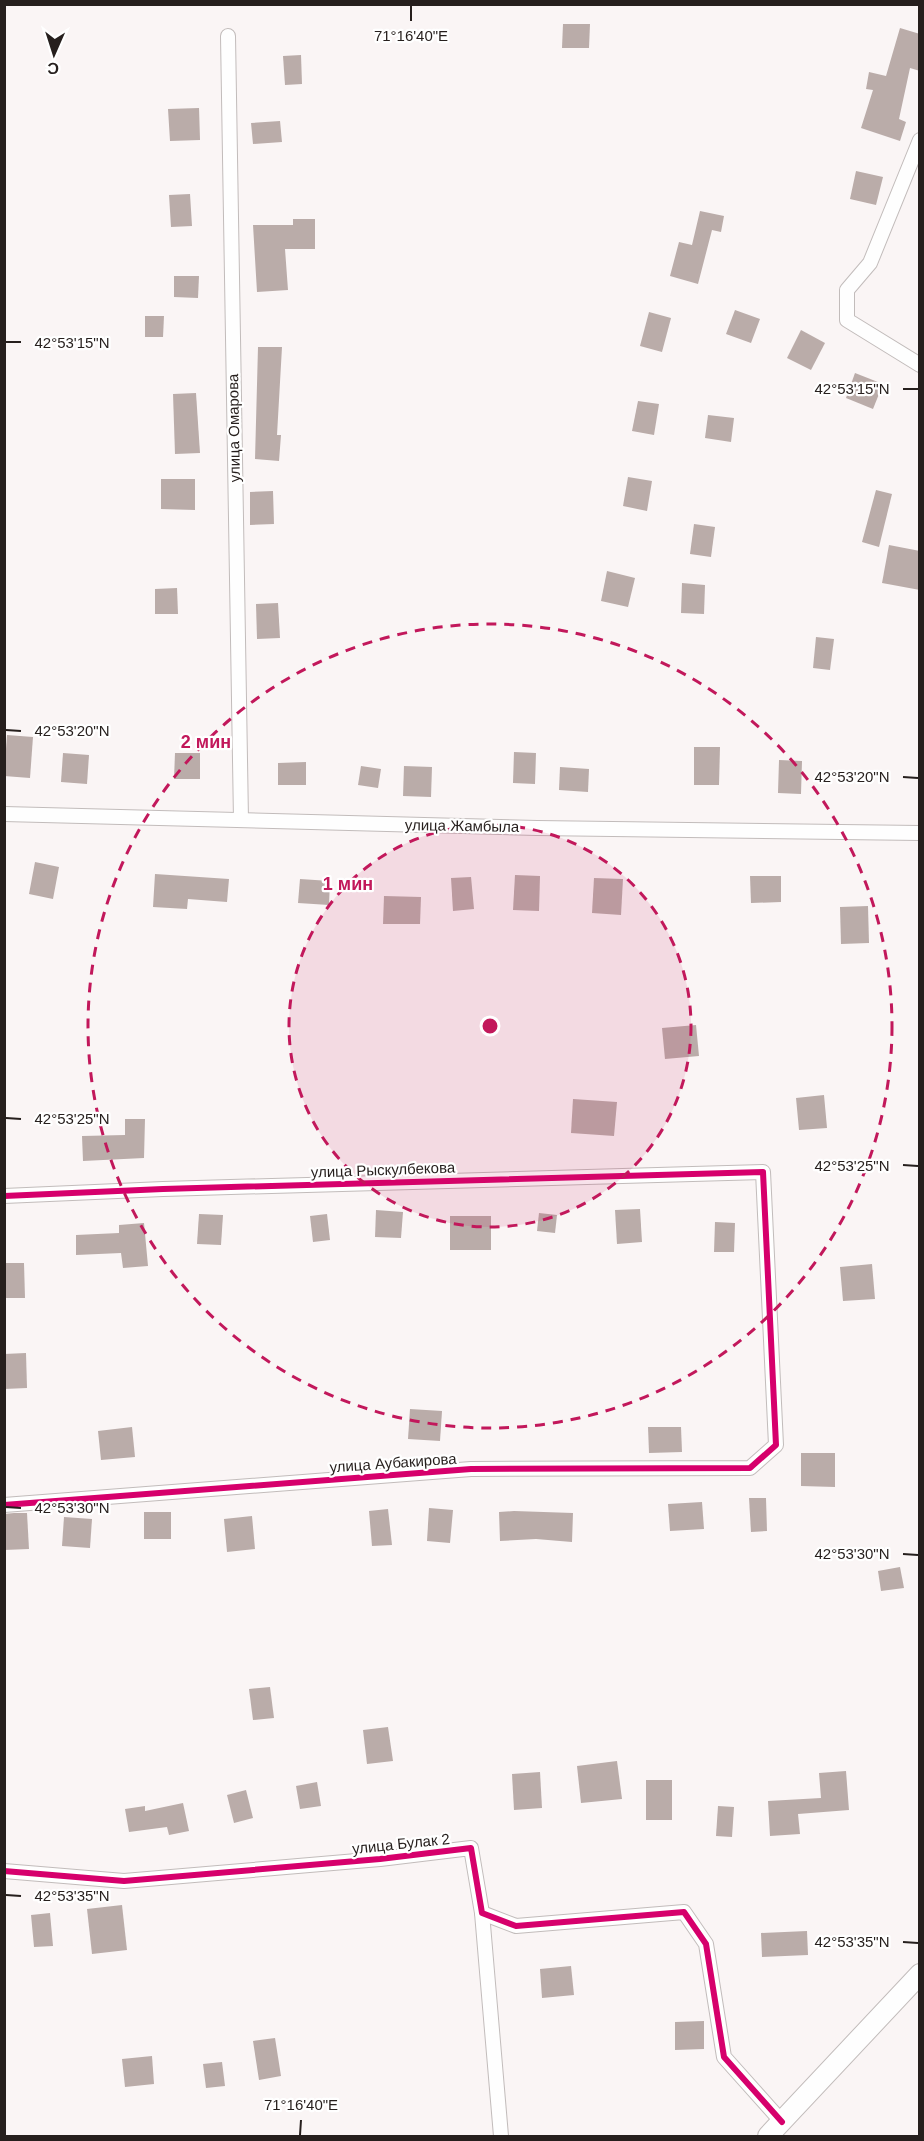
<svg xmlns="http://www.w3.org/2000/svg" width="924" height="2141" font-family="Helvetica,sans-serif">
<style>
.building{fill:#baaca9}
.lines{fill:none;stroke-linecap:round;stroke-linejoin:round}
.street-casing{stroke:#c2bcbb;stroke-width:16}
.secondary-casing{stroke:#c2bcbb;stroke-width:22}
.street{stroke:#fefefe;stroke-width:14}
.secondary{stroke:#fefefe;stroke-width:20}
.cycleway-casing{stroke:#fff;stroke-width:10}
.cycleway{stroke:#d6006c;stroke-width:6}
.ticks{fill:none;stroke:#261f1d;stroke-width:2}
.ring{fill:none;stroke:#c2185b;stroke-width:3;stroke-dasharray:10 8}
.labels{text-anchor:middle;stroke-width:4.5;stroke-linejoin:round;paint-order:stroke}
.street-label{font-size:15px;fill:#261f1d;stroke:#fff}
.ticks-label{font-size:15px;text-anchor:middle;fill:#261f1d;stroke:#fff;stroke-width:4.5;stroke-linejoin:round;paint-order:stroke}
.centre{fill:#c2185b;stroke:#fff;stroke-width:3}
.ring-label{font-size:18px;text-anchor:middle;font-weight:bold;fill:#c2185b;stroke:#fff;stroke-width:4.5;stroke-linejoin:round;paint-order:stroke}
</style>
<rect width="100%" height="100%" fill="#faf5f5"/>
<g class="building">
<path d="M563 24H590L589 48H562Z"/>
<path d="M900 28 920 34V71L910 68 899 119 906 122 900 141 861 128 873 90 866 89 869 72 886 76Z"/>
<path d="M301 55 302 84 285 85 283 56Z"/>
<path d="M199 108 200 140 170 141 168 109Z"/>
<path d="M280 121 282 142 253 144 251 123Z"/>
<path d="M856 171 883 177 876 205 850 199Z"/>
<path d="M190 194 192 226 171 227 169 195Z"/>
<path d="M700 211 724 216 721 232 712 230 698 284 670 276 679 242 692 245Z"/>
<path d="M293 219H315V249H285L288 290 257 292 253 225H293Z"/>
<path d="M174 276H199L198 298 174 297Z"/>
<path d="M735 310 760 319 751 343 726 334Z"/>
<path d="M649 312 671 318 662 352 640 346Z"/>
<path d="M145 316H164L163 337H145Z"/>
<path d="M801 330 825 343 811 370 787 358Z"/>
<path d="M258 347H282L277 435H281L279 461 255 459Z"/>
<path d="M855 373 883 384 873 409 846 398Z"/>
<path d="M196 393 200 453 175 454 173 394Z"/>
<path d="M638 401 659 404 654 435 632 431Z"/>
<path d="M708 415 734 418 731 442 705 438Z"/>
<path d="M628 477 652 481 647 511 623 506Z"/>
<path d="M161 479H195V510L161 509Z"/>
<path d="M876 490 892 494 879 547 862 542Z"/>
<path d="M273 491 274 524 250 525V492Z"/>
<path d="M694 524 715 527 711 557 690 554Z"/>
<path d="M889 545 920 551V590L882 583Z"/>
<path d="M607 571 635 578 628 607 601 601Z"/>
<path d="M682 583 705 585 704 614 681 613Z"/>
<path d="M177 588 178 614H155V589Z"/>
<path d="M278 603 280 638 257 639 256 604Z"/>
<path d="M816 637 834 639 830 670 813 668Z"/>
<path d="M7 735 33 737 30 778 4 776Z"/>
<path d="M694 747H720L719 785H694Z"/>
<path d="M514 752 536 753 535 784 513 783Z"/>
<path d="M63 753 89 755 87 784 61 782Z"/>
<path d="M175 753H200V779H174Z"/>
<path d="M779 760 802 761 801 794 778 793Z"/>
<path d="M306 762V785H278V763Z"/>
<path d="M361 766 381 769 378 788 358 785Z"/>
<path d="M404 766 432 767 431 797 403 796Z"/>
<path d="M560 767 589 769 588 792 559 790Z"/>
<path d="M35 862 59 867 53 899 29 894Z"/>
<path d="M155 874 229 879 227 902 188 899 187 909 153 907Z"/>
<path d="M515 875 540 876 539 911 513 910Z"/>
<path d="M750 876H781V902L751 903Z"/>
<path d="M471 877 474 909 453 911 451 878Z"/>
<path d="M594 878 623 879 621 915 592 913Z"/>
<path d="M300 879 330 881 329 905 298 903Z"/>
<path d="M384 896 421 897 420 924H383Z"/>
<path d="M868 906 869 943 841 944 840 907Z"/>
<path d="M696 1025 699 1056 665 1059 662 1028Z"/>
<path d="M824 1095 827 1128 799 1130 796 1098Z"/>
<path d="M573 1099 617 1102 614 1136 571 1133Z"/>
<path d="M125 1119H145L144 1158 83 1161 82 1136 125 1135Z"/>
<path d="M640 1209 642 1242 617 1244 615 1210Z"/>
<path d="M376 1210 403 1212 401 1238 375 1237Z"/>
<path d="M539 1213 557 1215 555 1233 537 1231Z"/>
<path d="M199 1214 223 1215 221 1245 197 1244Z"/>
<path d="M327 1214 330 1240 313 1242 310 1216Z"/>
<rect x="450" y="1216" width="41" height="34"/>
<path d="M715 1222 735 1223 734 1252H714Z"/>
<path d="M144 1223 148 1266 123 1268 121 1253 76 1255V1235L119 1233V1225Z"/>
<path d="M4 1263H24L25 1298H4Z"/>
<path d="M872 1264 875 1299 843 1301 840 1267Z"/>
<path d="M26 1353 27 1388 4 1389V1354Z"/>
<path d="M410 1409 442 1411 440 1441 408 1439Z"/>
<path d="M132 1427 135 1457 101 1460 98 1431Z"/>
<path d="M648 1427H681L682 1452 649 1453Z"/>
<path d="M801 1453H835V1487L801 1486Z"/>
<path d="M749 1498H766L767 1531 751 1532Z"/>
<path d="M702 1502 704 1529 670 1531 668 1504Z"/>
<path d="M429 1508 453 1510 450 1543 427 1541Z"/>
<path d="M388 1509 392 1545 372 1546 369 1511Z"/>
<path d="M514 1511 573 1513 572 1542 536 1539 500 1541 499 1512Z"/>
<rect x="144" y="1512" width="27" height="27"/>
<path d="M14 1513H27L29 1549 4 1550V1514Z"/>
<path d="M252 1516 255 1549 227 1552 224 1519Z"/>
<path d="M64 1517 92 1519 90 1548 62 1546Z"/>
<path d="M900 1567 904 1588 881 1591 878 1571Z"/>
<path d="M270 1687 274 1718 253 1720 249 1689Z"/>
<path d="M388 1727 393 1761 367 1764 363 1730Z"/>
<path d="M617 1761 622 1799 581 1803 577 1766Z"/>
<path d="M846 1771 849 1810 798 1814 800 1834 770 1836 768 1801 821 1798 819 1773Z"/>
<path d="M540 1772 542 1808 514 1810 512 1774Z"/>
<rect x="646" y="1780" width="26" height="40"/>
<path d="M317 1782 321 1806 300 1809 296 1786Z"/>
<path d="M246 1790 253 1818 234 1823 227 1795Z"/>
<path d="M183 1803 189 1831 169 1835 167 1827 129 1832 125 1809 145 1806V1811Z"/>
<path d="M718 1806 734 1807 732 1837 716 1836Z"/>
<path d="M122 1905 127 1950 92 1954 87 1909Z"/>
<path d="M50 1913 53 1946 34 1947 31 1915Z"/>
<path d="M807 1931 808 1955 762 1957 761 1933Z"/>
<path d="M571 1966 574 1995 542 1998 540 1969Z"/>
<path d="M704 2021V2049L675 2050V2022Z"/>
<path d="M275 2038 281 2076 259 2080 253 2041Z"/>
<path d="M152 2056 154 2084 125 2087 122 2059Z"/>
<path d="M222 2062 225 2086 206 2088 203 2064Z"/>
</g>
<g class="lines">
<defs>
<g id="street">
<path d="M228 36 241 820"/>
<path d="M920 140 870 263 847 290V320L920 365"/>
<path d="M4 814 537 828 920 833"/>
<path d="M4 1196 163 1189 763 1172 776 1445 750 1468 471 1469 4 1505"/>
<path d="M4 1871 124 1881 380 1859 471 1848 482 1913 516 1926 684 1912 706 1944 724 2057 782 2122"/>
<path d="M482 1913 501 2136"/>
</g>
<path id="secondary" d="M768 2136 920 1974"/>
</defs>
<use href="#street" class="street-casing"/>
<use href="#secondary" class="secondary-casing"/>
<use href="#street" class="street"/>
<use href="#secondary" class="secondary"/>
<defs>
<g id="cycleway">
<path d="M4 1196 163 1189 763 1172 776 1445 750 1468 471 1469 4 1505"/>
<path d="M4 1871 124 1881 380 1859 471 1848 482 1913 516 1926 684 1912 706 1944 724 2057 782 2122"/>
</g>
</defs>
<use href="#cycleway" class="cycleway-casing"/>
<use href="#cycleway" class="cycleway"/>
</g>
<path class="ticks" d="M411 21V6M6 342H21M903 389H918M6 730 21 731M903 777 918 778M6 1118 21 1119M903 1165 918 1166M6 1507 21 1508M903 1554 918 1555M6 1895 21 1896M903 1942 918 1943M300 2135 301 2120"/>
<circle cx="490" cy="1026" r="201" fill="#c2185b" fill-opacity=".12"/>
<g class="ring">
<circle cx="490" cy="1026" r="201"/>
<circle cx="490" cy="1026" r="402"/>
</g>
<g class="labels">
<g class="street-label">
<text transform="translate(234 428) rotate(-91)" y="5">улица Омарова</text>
<text transform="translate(462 826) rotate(1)" y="5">улица Жамбыла</text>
<text transform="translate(383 1170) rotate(-2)" y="5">улица Рыскулбекова</text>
<text transform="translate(393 1463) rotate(-4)" y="5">улица Аубакирова</text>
<text transform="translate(401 1844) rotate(-6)" y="5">улица Булак 2</text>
</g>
</g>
<g class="ticks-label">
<text x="411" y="41">71°16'40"E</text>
<text x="72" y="348">42°53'15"N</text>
<text x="852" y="394">42°53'15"N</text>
<text x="72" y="736">42°53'20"N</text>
<text x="852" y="782">42°53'20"N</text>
<text x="72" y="1124">42°53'25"N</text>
<text x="852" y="1171">42°53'25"N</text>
<text x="72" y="1513">42°53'30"N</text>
<text x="852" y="1559">42°53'30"N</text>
<text x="72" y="1901">42°53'35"N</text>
<text x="852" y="1947">42°53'35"N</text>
<text x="301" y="2110">71°16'40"E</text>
</g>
<circle cx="490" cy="1026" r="9" class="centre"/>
<g class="ring-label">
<text x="206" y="748">2 мин</text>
<text x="348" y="890">1 мин</text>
</g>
<rect width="924" height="2141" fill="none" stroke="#261f1d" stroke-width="12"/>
<g transform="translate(54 54) rotate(183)" stroke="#ffffff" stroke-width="4.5" paint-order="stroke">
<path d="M0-4.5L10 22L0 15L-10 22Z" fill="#261f1d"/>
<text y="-9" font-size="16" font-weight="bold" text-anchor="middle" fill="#261f1d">С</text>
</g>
</svg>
